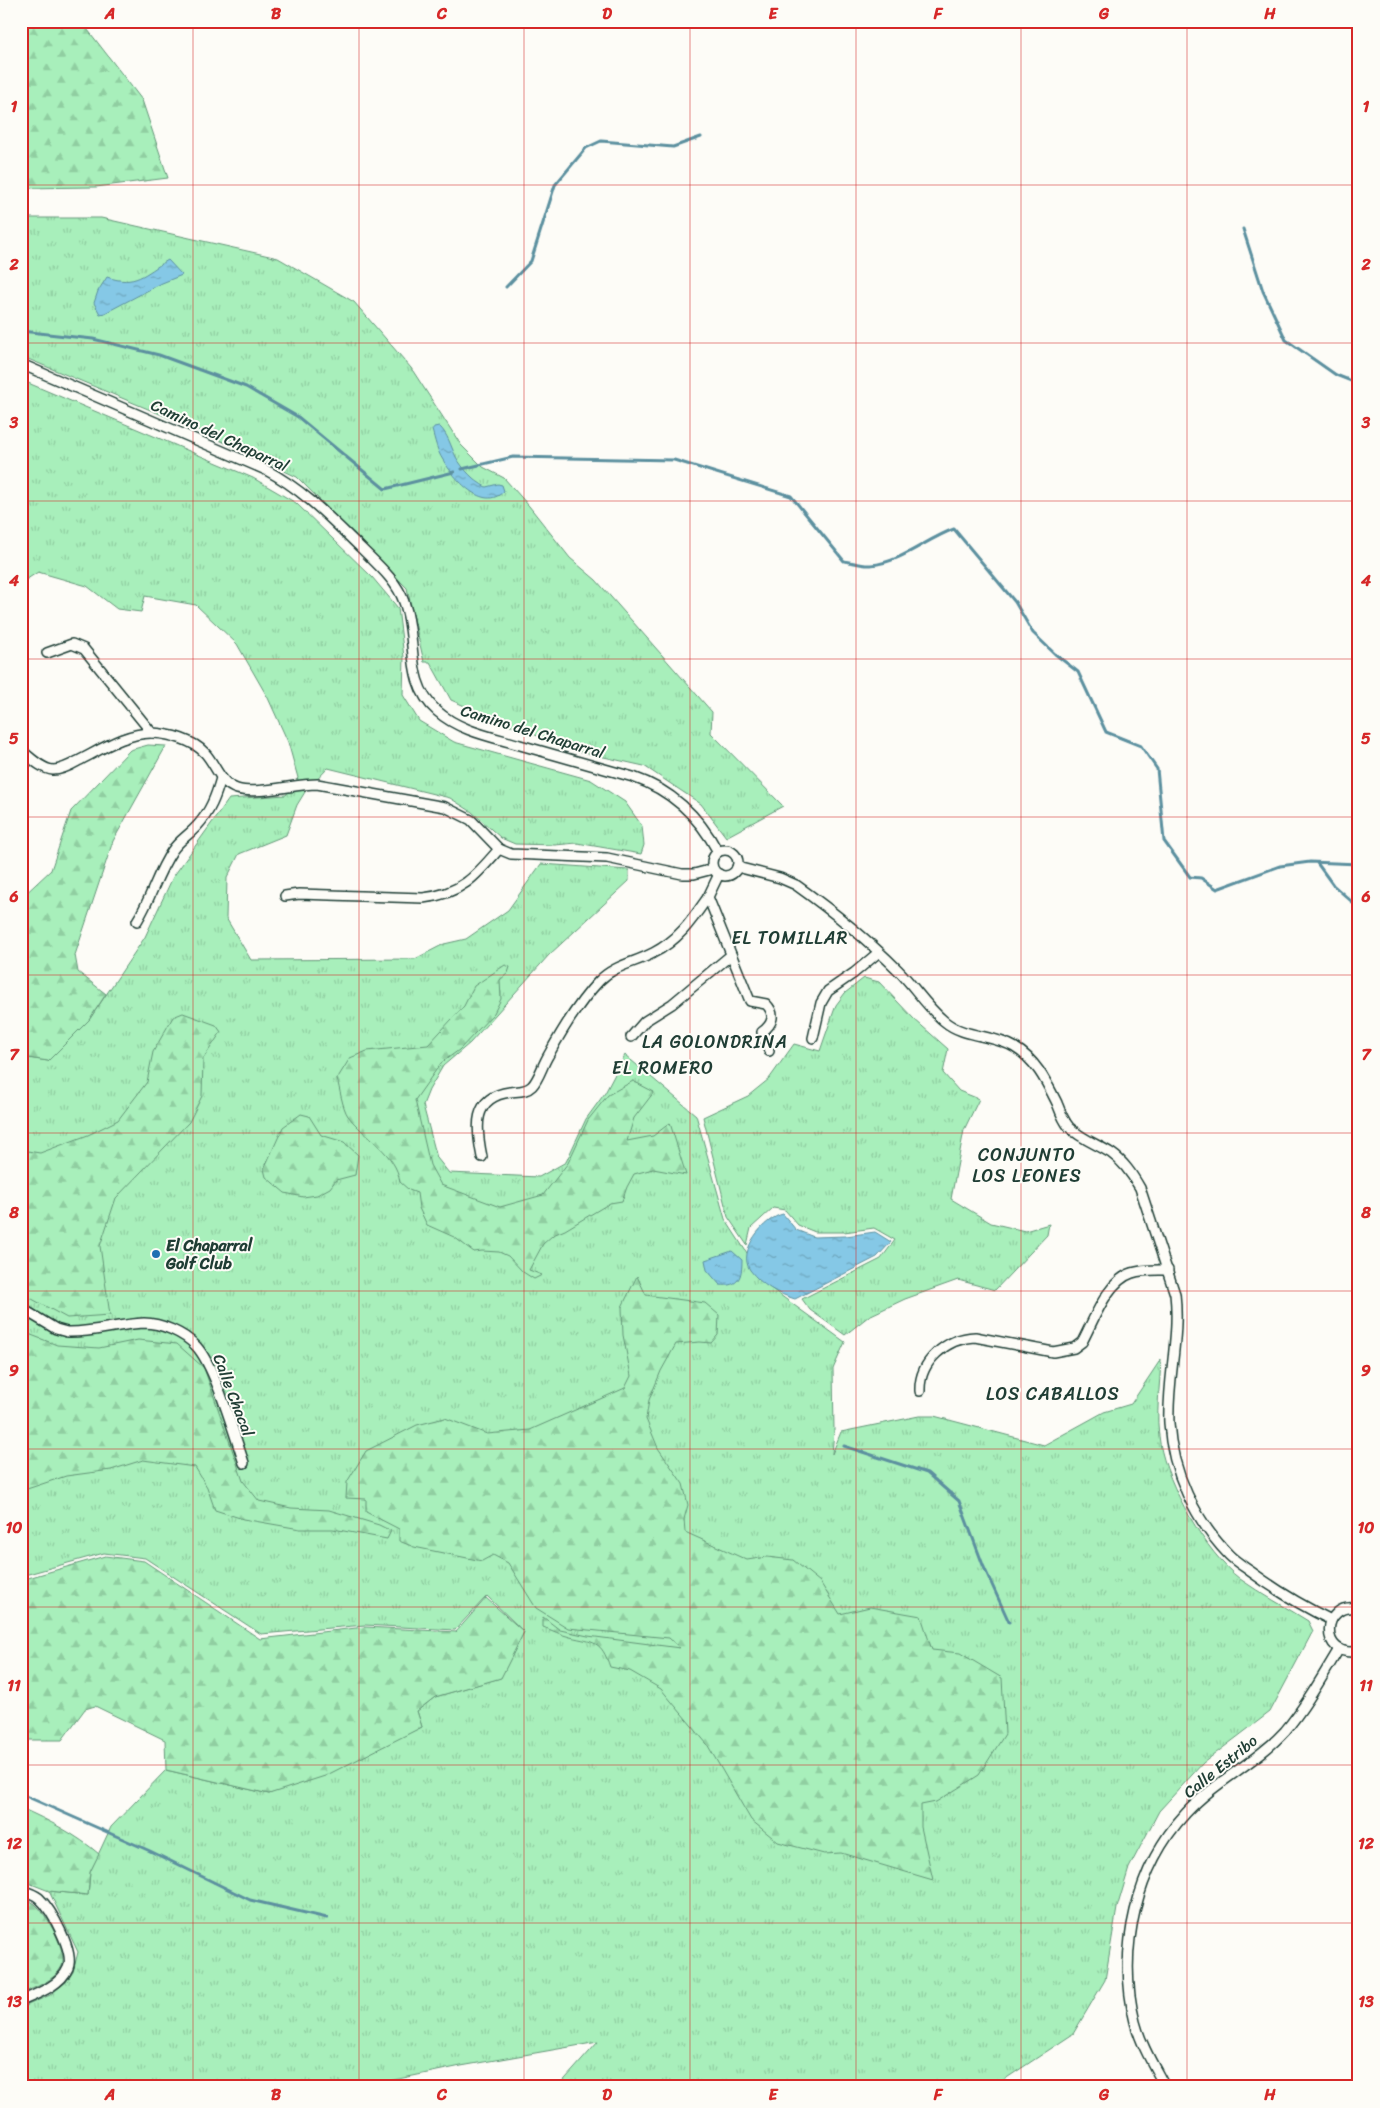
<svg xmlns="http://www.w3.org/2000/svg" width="1380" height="2108" font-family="Sriracha,sans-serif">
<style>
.grass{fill:url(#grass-tufts);stroke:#649678}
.forest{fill:url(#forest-firs);stroke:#649678}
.water{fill:url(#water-ripples);stroke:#5c909f}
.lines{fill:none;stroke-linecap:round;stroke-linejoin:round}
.stream{stroke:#5c909f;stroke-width:3}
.street-casing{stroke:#1f3d34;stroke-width:12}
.street{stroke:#fdfcf7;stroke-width:9}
.grid{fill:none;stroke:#d62828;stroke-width:1;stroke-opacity:0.55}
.poi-dot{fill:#1f6fb2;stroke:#fdfcf7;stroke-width:2}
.labels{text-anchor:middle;stroke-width:4;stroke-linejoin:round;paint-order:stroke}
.street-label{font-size:16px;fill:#1f3d34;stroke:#fdfcf7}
.poi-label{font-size:16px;font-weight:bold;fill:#1f3d34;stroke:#fdfcf7;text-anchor:start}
.neighbourhood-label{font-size:18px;letter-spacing:1px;fill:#1f3d34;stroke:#fdfcf7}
.neatline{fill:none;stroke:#d62828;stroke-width:2}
.grid-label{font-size:16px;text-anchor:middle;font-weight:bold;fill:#d62828}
</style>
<defs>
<pattern id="grass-tufts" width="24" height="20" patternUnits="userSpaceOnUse" patternTransform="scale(1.25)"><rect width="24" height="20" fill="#a8efbb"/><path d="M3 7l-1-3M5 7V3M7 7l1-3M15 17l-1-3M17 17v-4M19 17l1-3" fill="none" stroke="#90cea1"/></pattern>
<pattern id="forest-firs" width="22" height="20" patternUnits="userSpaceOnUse" patternTransform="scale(1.25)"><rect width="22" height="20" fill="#a8efbb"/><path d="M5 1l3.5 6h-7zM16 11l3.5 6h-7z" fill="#90cea1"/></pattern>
<pattern id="water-ripples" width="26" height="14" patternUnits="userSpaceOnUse" patternTransform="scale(1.25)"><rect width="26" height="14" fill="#85c8e6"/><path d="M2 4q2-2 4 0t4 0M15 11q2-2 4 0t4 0" fill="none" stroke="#6ca4bb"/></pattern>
</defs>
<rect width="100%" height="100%" fill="#fdfcf7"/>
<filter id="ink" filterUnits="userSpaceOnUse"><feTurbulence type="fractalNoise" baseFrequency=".02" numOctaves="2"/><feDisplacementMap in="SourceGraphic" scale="10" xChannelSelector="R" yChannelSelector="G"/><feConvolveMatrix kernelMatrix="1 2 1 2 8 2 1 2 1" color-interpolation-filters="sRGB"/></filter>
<g filter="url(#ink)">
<g class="grass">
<path d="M21 218H101L278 258 354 302 411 368 461 445 483 467 504 478 529 506 570 558 596 580 712 712 711 733 783 806 726 837 701 804 644 766 577 751 499 721 451 700 430 662H424L407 588 297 477 196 429 21 356Z"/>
<path d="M21 380 253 478 296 503 372 577 398 608 404 657 403 695 419 721 454 742 591 780 625 802 642 826 644 845 641 854 577 843 555 845 515 844 501 838 472 812 450 798 328 768 305 792 297 805 286 835 239 854 227 878 226 918 251 960 415 959 444 944 466 939 508 910 541 864 629 870V881L549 955 470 1043 443 1066 429 1090 423 1105 437 1158 449 1173 539 1177 566 1162 586 1119 605 1093 625 1055 696 1115 725 1219 769 1287 845 1342 833 1369 834 1431 832 1454 841 1432 919 1416H934L1044 1445 1104 1412 1131 1404 1161 1359C1160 1386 1155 1416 1160 1443 1167 1485 1206 1553 1240 1579 1261 1594 1286 1607 1308 1621L1313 1631 1270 1712 1203 1763 1159 1811 1129 1868 1117 1908 1105 1980 1073 2034 993 2087H558L598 2042 461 2066 360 2087H21V2008L50 1995 66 1982 73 1972 78 1952 49 1891 88 1895 90 1872 111 1827 166 1770 269 1794 422 1727 417 1711 435 1697 500 1678 524 1632 487 1596 455 1630 365 1625 261 1634 145 1558 104 1553 21 1576V1057L48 1061 89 1020 145 937 173 877 229 799 286 795 298 778 288 742 268 698 237 644 196 605 145 596 141 612 117 609 87 586 38 572 21 583Z"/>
<path d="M864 978 879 982 914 1019 948 1049 943 1073 959 1091 979 1099 964 1130 951 1199 991 1223 1025 1231 1049 1224 1047 1235 995 1290 958 1280 905 1299 869 1316 845 1335 810 1310 802 1299 881 1259 895 1240 874 1228 844 1232H815L798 1225 785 1210 773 1208 751 1228 747 1245 728 1217 703 1117 748 1096 769 1079 794 1044 820 1051 836 1005 845 993Z"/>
</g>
<g class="forest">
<path d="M21 21H81L142 100 168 178 96 187 21 188Z"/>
<path d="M148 745 166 746 113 841 75 955 78 972 106 994 89 1020 48 1061 21 1057V898L51 870 71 811 130 750Z"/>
<path d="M505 965 510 967 508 973 500 980 501 999 494 1013 459 1050 441 1063 415 1100 430 1165 441 1185 500 1207 543 1195 568 1163 588 1120 608 1095 633 1081 654 1092 634 1118 627 1141 653 1136 670 1123 686 1175 653 1169 634 1174 627 1187 622 1201 610 1203 565 1230 553 1235 543 1244 529 1270 542 1275 534 1279 523 1272 508 1256 499 1252 482 1251 474 1252 454 1237 427 1225 419 1208 417 1193 409 1190 400 1182C396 1153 365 1138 348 1116 342 1107 340 1089 337 1079L350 1058 367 1051 428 1045 464 1006 474 986Z"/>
<path d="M183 1013 216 1025 221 1032 203 1059 202 1096 189 1122 116 1198 100 1246 110 1315 67 1318 21 1293V1150L40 1153 88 1135 118 1120 147 1082 153 1052 173 1017Z"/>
<path d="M301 1114 309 1116 321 1135 344 1142 358 1155 355 1175 336 1180 330 1188 317 1195 303 1197 285 1193 266 1177 264 1169 283 1127Z"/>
<path d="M637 1276 646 1295 705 1303 719 1315 718 1335 711 1343 700 1342 676 1344 661 1371 649 1400 646 1419 658 1448 683 1484 688 1505 684 1519 685 1532 747 1560 767 1557 793 1560 820 1582 840 1614 870 1607 921 1616 932 1650 960 1653 1002 1678 1005 1734 979 1775 936 1802 921 1805V1827L933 1880 841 1853 824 1854 778 1842 751 1820 707 1744 661 1689 630 1671 610 1667C601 1640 595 1643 570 1637 561 1635 552 1630 543 1627V1617L560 1630 588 1636 680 1648 669 1638 568 1628 536 1608 508 1563 493 1555 482 1561 414 1547 399 1541V1529L366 1512V1499L346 1498 347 1482 366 1451 417 1425 445 1418 487 1434 530 1430 625 1388 631 1376 623 1335 622 1307Z"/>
<path d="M21 1331 57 1345 99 1348 138 1340 177 1344 204 1368 243 1481 259 1501 291 1508 329 1510 379 1525 391 1531 387 1539 333 1529H300L243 1519 215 1510 207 1487 195 1467 143 1460 111 1470 66 1476 21 1491Z"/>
<path d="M105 1556 144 1561 260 1639 365 1627 456 1632 486 1598 524 1632 501 1678 435 1697 417 1711 422 1727 325 1776 269 1794 166 1770 165 1740 95 1706 85 1709 62 1740H21V1580Z"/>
<path d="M21 1808C48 1820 77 1835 99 1854L90 1872 88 1895 49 1891 21 1880Z"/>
<path d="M21 1897C26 1899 31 1901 35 1904 46 1913 68 1952 62 1966 55 1981 35 1987 21 1994Z"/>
</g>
<g class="water">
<path d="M168 260 182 275 162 283 105 313 100 314 94 303 98 291 107 277C136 287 144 274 168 260Z"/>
<path d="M439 426C448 434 451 447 456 457 463 469 474 481 486 487L498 484 502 485 504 491C483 513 454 478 443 460 437 451 435 440 432 430L434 427Z"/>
<path d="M783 1214 796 1230 814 1237 846 1236 875 1232 891 1242 877 1257 795 1299C778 1294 761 1285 750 1270 737 1251 764 1218 783 1214Z"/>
<path d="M732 1251 742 1260C742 1277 739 1287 720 1285L707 1270 705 1260Z"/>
</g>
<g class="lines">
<g class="stream">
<path d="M1243 229 1263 291 1286 340 1336 375 1359 384"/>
<path d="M506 287 531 261 555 185 586 148 601 141 673 147 701 137"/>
<path d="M21 331 93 339 159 355 246 387 298 417 385 489 454 472"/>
<path d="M462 469 513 457 674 460 791 496 844 561C852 562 863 566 871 565 902 562 926 539 954 529L1015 602 1033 633 1055 654 1078 672 1106 732 1141 746 1157 769 1164 841 1190 877 1201 878 1217 889 1280 866 1310 862 1359 864"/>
<path d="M1317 863 1333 885 1359 908"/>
<path d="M844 1446 927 1473 959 1501 983 1565 1009 1622"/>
<path d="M21 1794 150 1851 250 1900 327 1918"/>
</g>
<defs>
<g id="street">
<path d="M21 364 266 470C304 490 332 520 362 549 377 564 397 581 404 602 418 639 404 682 437 711 459 731 493 737 520 745 558 756 595 766 633 777 671 790 699 816 718 852"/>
<path d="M47 653 72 644 84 649 152 733"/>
<path d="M21 750C30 757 41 769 53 770 61 770 71 765 78 761 100 750 127 732 153 733 170 734 193 740 205 753 216 765 220 784 237 789 257 795 294 784 317 784L445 807 471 820 499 849 511 854 607 858 682 874H694L713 869"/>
<circle cx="725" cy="863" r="13"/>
<path d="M737 867 780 878 796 885C831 910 867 939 898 970 914 986 926 1006 944 1021 964 1038 992 1034 1014 1047 1036 1060 1046 1081 1057 1103 1060 1111 1063 1120 1069 1127 1081 1139 1097 1144 1111 1153 1124 1162 1132 1174 1140 1188L1175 1294C1180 1337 1167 1380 1169 1423 1172 1472 1195 1520 1229 1555 1235 1561 1243 1566 1250 1571 1276 1590 1302 1606 1331 1620"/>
<path d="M719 874 708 897 750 1001 766 1004C776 1014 773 1024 762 1032L769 1051"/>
<path d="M285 896 299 894 423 898C461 894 476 876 499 849"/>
<path d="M137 921C151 899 157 873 172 851 178 841 189 835 197 826 210 812 216 796 221 778"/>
<path d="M631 1037 645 1021 672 1004 731 955"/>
<path d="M813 1038 821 1003 828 991 854 973 879 952"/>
<path d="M482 1157C476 1128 472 1097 510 1092 518 1091 526 1092 532 1086 539 1079 542 1066 548 1056 561 1032 580 1001 599 981 614 965 635 963 653 953 679 940 692 920 708 897"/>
<path d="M21 1308 56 1329 67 1332C93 1333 118 1324 144 1323 161 1323 184 1333 196 1346 215 1366 234 1434 244 1463"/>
<path d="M920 1391C919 1361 947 1338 975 1337L1053 1352 1074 1348 1082 1342C1094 1320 1107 1281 1132 1273 1143 1269 1157 1270 1168 1270"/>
<path d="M1359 1609C1321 1599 1318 1660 1359 1651"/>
<path d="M21 1890C28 1892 34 1894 39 1898 51 1909 75 1952 68 1968 61 1985 37 1994 21 2001"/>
<path d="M1165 2087C1154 2066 1141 2045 1135 2022 1117 1950 1136 1867 1186 1813 1215 1781 1256 1763 1285 1731 1306 1706 1322 1677 1339 1649"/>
</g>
</defs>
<use href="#street" class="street-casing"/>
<use href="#street" class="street"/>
</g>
</g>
<path class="grid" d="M193 21V2087M359 21V2087M524 21V2087M690 21V2087M856 21V2087M1021 21V2087M1187 21V2087M21 185H1359M21 343H1359M21 501H1359M21 659H1359M21 817H1359M21 975H1359M21 1133H1359M21 1291H1359M21 1449H1359M21 1607H1359M21 1765H1359M21 1923H1359"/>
<circle class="poi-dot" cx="156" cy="1254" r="5"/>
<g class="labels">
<g class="street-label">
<text transform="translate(220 435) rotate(25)" y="6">Camino del Chaparral</text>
<text transform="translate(533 731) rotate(17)" y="6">Camino del Chaparral</text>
<text transform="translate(234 1395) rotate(69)" y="6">Calle Chacal</text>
<text transform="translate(1220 1766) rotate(-39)" y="6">Calle Estribo</text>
</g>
<g class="poi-label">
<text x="166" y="1251">El Chaparral<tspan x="166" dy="18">Golf Club</tspan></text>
</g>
<g class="neighbourhood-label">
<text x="790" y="944">EL TOMILLAR</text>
<text x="715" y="1048">LA GOLONDRINA</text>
<text x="663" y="1074">EL ROMERO</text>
<text x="1027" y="1161">CONJUNTO<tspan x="1027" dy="21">LOS LEONES</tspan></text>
<text x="1053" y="1400">LOS CABALLOS</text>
</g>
</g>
<rect width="1380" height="2108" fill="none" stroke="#fdfcf7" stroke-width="55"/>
<rect x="28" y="28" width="1324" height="2052" class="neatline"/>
<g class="grid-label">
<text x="110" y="19">A</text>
<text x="276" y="19">B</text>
<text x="442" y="19">C</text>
<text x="607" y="19">D</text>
<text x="773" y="19">E</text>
<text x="938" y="19">F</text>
<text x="1104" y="19">G</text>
<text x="1270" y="19">H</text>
<text x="14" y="112">1</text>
<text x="1366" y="112">1</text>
<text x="14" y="270">2</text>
<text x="1366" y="270">2</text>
<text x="14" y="428">3</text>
<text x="1366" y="428">3</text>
<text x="14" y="586">4</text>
<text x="1366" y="586">4</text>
<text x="14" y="744">5</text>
<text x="1366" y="744">5</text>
<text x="14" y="902">6</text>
<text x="1366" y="902">6</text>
<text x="14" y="1060">7</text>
<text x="1366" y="1060">7</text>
<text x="14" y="1218">8</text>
<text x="1366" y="1218">8</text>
<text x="14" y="1376">9</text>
<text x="1366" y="1376">9</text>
<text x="14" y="1533">10</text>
<text x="1366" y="1533">10</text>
<text x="14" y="1691">11</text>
<text x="1366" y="1691">11</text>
<text x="14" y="1849">12</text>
<text x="1366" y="1849">12</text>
<text x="14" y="2007">13</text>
<text x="1366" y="2007">13</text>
<text x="110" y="2100">A</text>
<text x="276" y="2100">B</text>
<text x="442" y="2100">C</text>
<text x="607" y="2100">D</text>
<text x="773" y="2100">E</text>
<text x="938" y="2100">F</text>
<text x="1104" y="2100">G</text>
<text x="1270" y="2100">H</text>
</g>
</svg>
